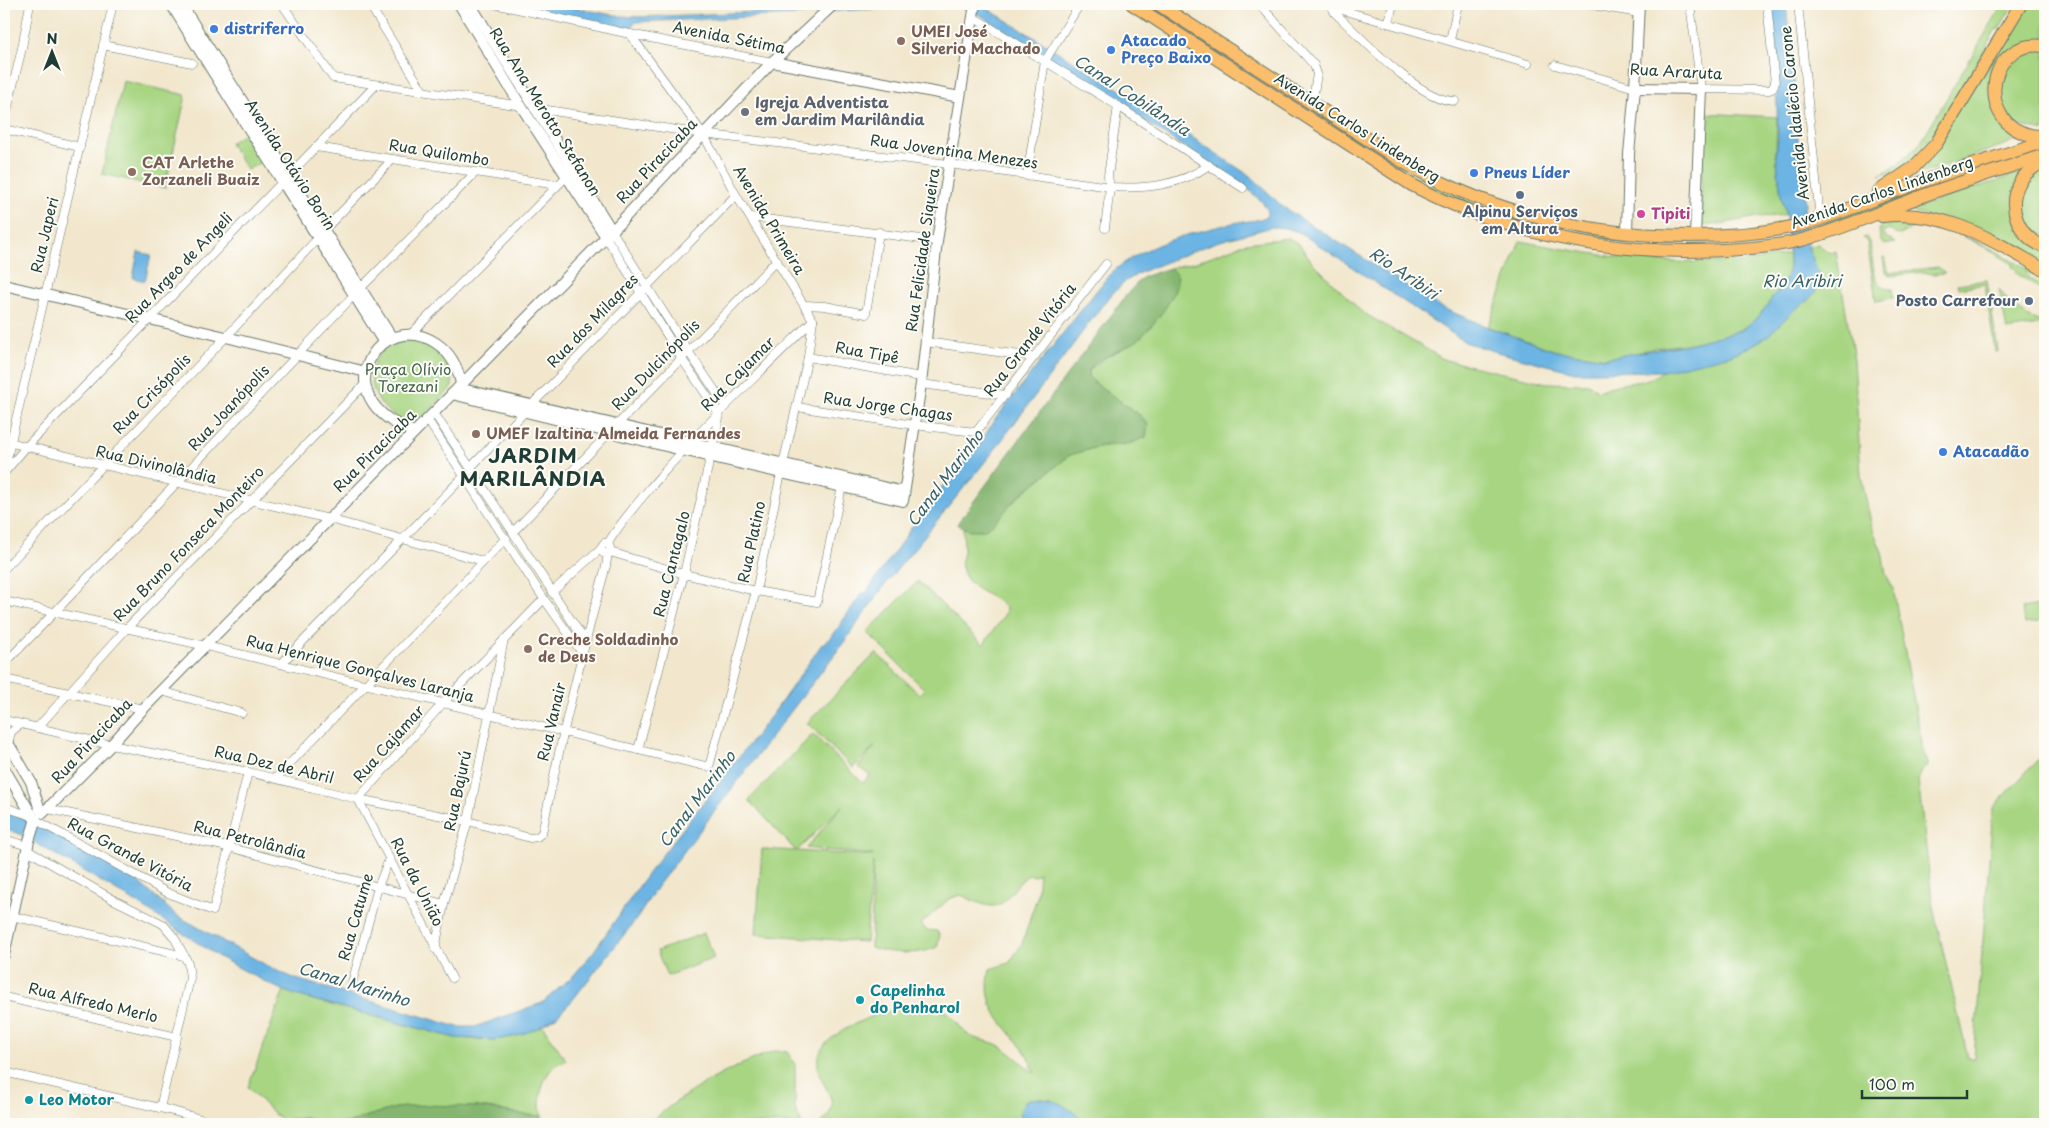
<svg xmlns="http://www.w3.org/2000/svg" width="2049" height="1128" font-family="'Playpen Sans',sans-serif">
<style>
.green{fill:#a7d582;stroke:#63895b;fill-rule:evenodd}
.forest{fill:#85b670;stroke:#527a52}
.water{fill:#6cb4e3;stroke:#46788c}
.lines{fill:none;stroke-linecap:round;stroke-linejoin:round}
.minor-casing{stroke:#69786a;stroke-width:9}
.tertiary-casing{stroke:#69786a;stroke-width:12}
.primary-casing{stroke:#69786a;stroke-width:14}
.minor{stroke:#fff;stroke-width:8}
.tertiary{stroke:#fff;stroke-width:10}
.primary{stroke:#fabe6d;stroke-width:12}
.shop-dot{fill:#3f7fe0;stroke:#fdfcf7;stroke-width:2}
.education-dot{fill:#8d6e63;stroke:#fdfcf7;stroke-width:2}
.worship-dot{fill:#6b7280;stroke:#fdfcf7;stroke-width:2}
.service-dot{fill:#5c6f8a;stroke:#fdfcf7;stroke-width:2}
.hotel-dot{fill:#d1479c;stroke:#fdfcf7;stroke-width:2}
.culture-dot{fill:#0f9aa8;stroke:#fdfcf7;stroke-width:2}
.labels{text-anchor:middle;stroke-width:4;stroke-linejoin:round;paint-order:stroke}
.shop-label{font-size:15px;font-weight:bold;fill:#366cbe;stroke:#fdfcf7;text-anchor:start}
.education-label{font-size:15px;font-weight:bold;fill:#785e54;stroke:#fdfcf7;text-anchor:start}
.street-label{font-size:15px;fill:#1f3d34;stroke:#fdfcf7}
.worship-label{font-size:15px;font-weight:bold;fill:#5b616d;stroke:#fdfcf7;text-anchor:start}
.service-label{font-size:15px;font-weight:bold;fill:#4e5e75;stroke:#fdfcf7}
.hotel-label{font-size:15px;font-weight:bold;fill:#b23c85;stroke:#fdfcf7;text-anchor:start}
.park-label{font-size:15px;fill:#416348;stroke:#fdfcf7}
.culture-label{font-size:15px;font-weight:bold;fill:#0d838f;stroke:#fdfcf7;text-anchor:start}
.water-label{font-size:16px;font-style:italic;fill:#366169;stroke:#fdfcf7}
.district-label{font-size:20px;font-weight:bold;letter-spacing:1px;fill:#1f3d34;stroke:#fdfcf7}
</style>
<rect width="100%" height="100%" fill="#fdfcf7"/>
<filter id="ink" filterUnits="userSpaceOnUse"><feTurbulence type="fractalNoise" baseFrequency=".02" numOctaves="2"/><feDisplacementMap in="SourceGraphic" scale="10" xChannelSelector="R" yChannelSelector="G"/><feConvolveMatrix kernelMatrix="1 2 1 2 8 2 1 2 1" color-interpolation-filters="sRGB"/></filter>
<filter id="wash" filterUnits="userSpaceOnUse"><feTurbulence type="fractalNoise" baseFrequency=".0096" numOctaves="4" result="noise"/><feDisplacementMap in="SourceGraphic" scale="20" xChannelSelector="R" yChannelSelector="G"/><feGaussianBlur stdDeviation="1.12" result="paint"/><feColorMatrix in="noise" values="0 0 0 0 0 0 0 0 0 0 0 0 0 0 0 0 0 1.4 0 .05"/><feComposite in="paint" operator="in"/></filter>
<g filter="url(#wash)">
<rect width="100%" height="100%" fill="#f2e7cd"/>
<g class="green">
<path d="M2003 4H2014L1998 30 1996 29C1968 77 1938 145 1890 174L1888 172 1880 175 1897 165 1920 143Z"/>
<path d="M2025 4H2045V131L2016 125 1990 90 2024 138 1906 179Z"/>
<path d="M123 81 186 95 165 188 102 174Z"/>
<path d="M1704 113 1777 117 1776 153 1781 196 1786 214C1776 217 1768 216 1758 217 1739 220 1720 225 1700 226Z"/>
<path d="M1323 117C1355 137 1386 160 1419 178 1482 212 1551 231 1622 239L1624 242C1554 233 1486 217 1424 184 1388 165 1355 141 1321 120Z"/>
<path d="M245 133 263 161 247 170 230 143Z"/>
<path d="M2045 146V149L1809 232 1812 229H1808L1924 186Z"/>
<path d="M2045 166V265L1909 210 2020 173 2018 209 2024 183Z"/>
<path d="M1898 223C1957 223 1996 252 2045 279V281L2026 271 2027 276 2045 288V292L2016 273 2017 270 2012 267 2013 264C1985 248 1951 223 1916 226 1911 227 1906 233 1900 235L1895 234 1889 229 1882 232 1887 238 1895 243 1884 245 1880 240 1879 229H1881V224Z"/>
<path d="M1866 237C1878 252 1865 288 1892 288L1893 298 1876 301 1867 242 1863 238Z"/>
<path d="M1288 238 1299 244 1313 263 1362 312 1445 360 1547 383 1590 384 1598 391C1603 389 1608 387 1613 386 1630 381 1648 384 1662 371L1731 355 1751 346 1769 335 1794 310 1808 300 1819 275 1808 247 1818 244 1830 253 1836 251 1854 360 1861 476 1872 527 1882 552 1886 574 1893 588 1924 755 1928 766 1922 771 1918 780 1933 907 1968 1058H1974L1993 808 2045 752V1124H1088L1021 1120 1023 1124H820C851 1099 810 1084 819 1056 823 1040 842 1031 855 1024 877 1012 923 999 946 1012 955 1017 962 1032 970 1036 980 1041 993 1041 1002 1047 1014 1055 1024 1066 1035 1073 1032 1067 1030 1061 1027 1055 1006 1023 981 1012 990 969L1009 963 1022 944 1037 897 1039 873 1034 876 1029 874C998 900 1009 919 961 895L949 899 921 924 926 930 937 931 940 935 937 947C917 956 892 953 871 948L873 862 866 942 756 934 762 849 796 851 749 800 813 734 863 783 870 775 858 767 875 746 853 768 807 723 876 653 919 694 924 689 867 632 918 581 983 645 1005 614 1006 608C992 593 966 590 962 567 960 561 964 554 964 548 964 541 963 534 963 528L983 530 988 527 1020 495 1070 455 1101 446 1129 444 1142 417 1094 382 1087 376 1091 368 1106 357 1130 345 1175 273 1170 268 1196 262 1246 243ZM843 805 806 848 873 855V856L797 851Z"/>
<path d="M1520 241C1590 254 1662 267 1733 261L1734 264 1789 254V268L1785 281 1779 292 1751 324 1731 334 1688 344 1654 348 1621 357 1606 358 1556 351 1488 327Z"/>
<path d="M1883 257 1885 258 1889 273 1938 267 1945 273 1933 274 1924 272 1890 276 1885 271Z"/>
<path d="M1987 280 1998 352H1995L1985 284 1959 288 1958 284Z"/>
<path d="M1999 289 2013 307 2034 320 2045 321V324L2007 330Z"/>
<path d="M404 341C431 339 455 359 452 387L418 423C370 421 349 353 404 341Z"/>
<path d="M2045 604V610L2039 622 2024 624 2022 608Z"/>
<path d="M704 933 714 958 667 976 657 951Z"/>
<path d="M284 990 313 1000 455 1038 495 1040 517 1036 542 1025 566 1060C563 1062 557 1063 555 1066 542 1076 537 1101 542 1116L526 1115 487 1108 424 1105 396 1108 364 1117 350 1123 327 1124 305 1118 289 1119 286 1124 275 1115 248 1087Z"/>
<path d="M775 1051 787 1052 795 1064V1109L802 1124H649C680 1094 734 1065 775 1051Z"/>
</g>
<g class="forest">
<path d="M1170 268C1173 271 1176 273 1177 277 1180 294 1151 328 1139 339 1128 350 1088 357 1088 376L1094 382 1142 417 1148 425 1146 437 1129 444 1101 446 1070 455 1020 495 993 524 983 530H969L957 524 1127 294 1143 277Z"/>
<path d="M424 1105 479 1107 526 1115 542 1116 546 1124H286L289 1119 305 1118 327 1124 350 1123 364 1117 396 1108Z"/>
</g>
<g class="water">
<path d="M509 4H554L618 16 641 17 821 9 838 4H978L983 6 1130 96 1253 178 1283 207 1440 307 1485 326 1556 351 1606 358 1688 344 1742 330 1759 316 1785 281 1789 268V254L1786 214 1781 196 1776 153 1778 138 1776 74 1769 4H1786L1794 76 1800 171 1806 204 1804 210 1808 247 1819 275 1815 293 1808 300 1794 310 1769 335 1751 346 1731 355 1663 371 1586 372H1575L1555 367 1497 352 1465 342 1299 232 1286 228 1272 227 1216 242 1141 272 1126 281 1112 294 1101 307 993 452 887 582 844 642 656 888 638 917 571 1002 556 1017 538 1028 517 1036 495 1040 455 1038 292 994 271 985 219 957 137 903 75 866 20 834 4 829V811L11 812 43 828 136 880 176 915 273 969 296 979 458 1027H475L542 1003 574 975 594 951 649 872 775 711 822 644 831 638 862 593H866L932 498 980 444 993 422 1109 275C1143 244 1188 234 1233 223 1243 221 1257 222 1267 216L1268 211 1264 204 1246 187 982 16 967 9 946 5 835 11 818 14 636 22 627 30Z"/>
<path d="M138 252 151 255 145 281 133 278Z"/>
<path d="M1030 1099C1059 1097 1066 1107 1088 1124H1023L1020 1112 1025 1101Z"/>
</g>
</g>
<g filter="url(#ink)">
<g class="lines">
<defs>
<g id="minor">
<path d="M282 4 333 78 522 106"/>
<path d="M369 4 423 91"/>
<path d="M494 4 630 34 772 62"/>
<path d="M605 4 611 5"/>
<path d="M1259 4 1314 65 1317 74 1312 105"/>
<path d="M1586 4 1639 13"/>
<path d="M1690 4 1701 89 1769 90 1772 89 1775 83 1767 4"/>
<path d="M1798 4 1820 219"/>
<path d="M1332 7 1528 64"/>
<path d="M1332 7 1335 13C1361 37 1419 101 1455 101"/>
<path d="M973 17 1118 106 1243 188"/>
<path d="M1389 22 1393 4"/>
<path d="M630 34 703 134 736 195 813 320"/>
<path d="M1450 40 1458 4"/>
<path d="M103 45 192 63"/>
<path d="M1555 65 1635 88"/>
<path d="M534 108 703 134 949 164 1110 187C1145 189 1180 186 1209 165"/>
<path d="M4 123 22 48 30 4"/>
<path d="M4 129 80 147"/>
<path d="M316 147 557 185"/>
<path d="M1027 176 1045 61 1080 4"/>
<path d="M750 217 937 241"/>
<path d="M1105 228 1110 187 1108 176 1118 106"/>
<path d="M323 231 393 159"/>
<path d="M612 231 688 351 725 405"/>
<path d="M606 237 682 359 718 412 719 418 684 574 638 750"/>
<path d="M805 305 825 306 866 314 879 232"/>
<path d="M410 335 567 176"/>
<path d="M926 342 1034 357"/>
<path d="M808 357 921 377"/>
<path d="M921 384 1006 395"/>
<path d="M797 407 914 425 976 432 1106 264"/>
<path d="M434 413 585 641"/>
<path d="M427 419 544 599 582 653"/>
<path d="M4 441 329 519 483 561"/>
<path d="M471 467 736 195"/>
<path d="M4 471 113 4"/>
<path d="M4 473 26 447 376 85"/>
<path d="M513 532 777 260"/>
<path d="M608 543C622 520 640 500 657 480 706 423 760 372 813 320"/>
<path d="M610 552 684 574 756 591 817 602 843 482"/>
<path d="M4 569 226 337 319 237"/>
<path d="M552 592 600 549"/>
<path d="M4 601 206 646 709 767 756 591 783 464 808 357 813 320"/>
<path d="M4 664 54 613 354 295 475 173"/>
<path d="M281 664 465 475"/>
<path d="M4 679 143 709"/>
<path d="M161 691 242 713"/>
<path d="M4 720 111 745 248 772 358 799 468 821 530 838 537 837 542 833C560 743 581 654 606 566L608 553 611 550 608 543H604L600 549 603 553H608"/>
<path d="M37 728 127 628 365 384"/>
<path d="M8 744 11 732 21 724"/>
<path d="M276 778 506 538"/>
<path d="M4 807 32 816"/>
<path d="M48 809 228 847 444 904"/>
<path d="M36 820 168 893 213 911 248 772"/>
<path d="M4 839 28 846"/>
<path d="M27 850 114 900 163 924 174 937 188 963 190 978 160 1108"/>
<path d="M12 916 184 956"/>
<path d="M435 949 444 904 468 821 504 639"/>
<path d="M452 978 358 799 443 703 544 599"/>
<path d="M352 983 378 887 389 859"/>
<path d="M4 997 177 1037"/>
<path d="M4 1072 173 1111 218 1124"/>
</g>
<g id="tertiary">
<path d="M171 4C240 118 314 229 384 343"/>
<path d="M181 4 392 338"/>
<path d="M459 4 521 106 606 237"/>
<path d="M470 4 612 231"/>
<path d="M772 62 960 97"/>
<path d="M1635 88 1701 89 1695 236"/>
<path d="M1627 233 1629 154 1635 88 1639 4"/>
<path d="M4 285 226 337 366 372"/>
<path d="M458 388 904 492"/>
<path d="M452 394 682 450 903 501 921 384 937 241 975 4"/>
<path d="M414 432C320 397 381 307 436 343 451 353 458 367 461 384"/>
<path d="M4 736 31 782 40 810"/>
<path d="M4 768 33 817"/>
<path d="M43 813 111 745 143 709 612 231 772 62 834 4"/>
<path d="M4 955 29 841 36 819"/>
</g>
<g id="primary">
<path d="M1132 4 1412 185C1498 230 1589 250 1685 251 1723 251 1762 249 1798 241 1837 231 1872 215 1909 201 1953 184 2000 170 2045 155"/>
<path d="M1158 4 1392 155C1482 211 1584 236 1690 236 1725 236 1761 234 1795 226 1832 218 1866 201 1902 189 1949 172 1998 157 2045 141"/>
<path d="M2045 46C1981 37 1974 138 2045 136"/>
<path d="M2045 161C2036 166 2027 171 2021 180 2005 206 2018 237 2045 247"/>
<path d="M1879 191 1913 168 1936 144 2021 4"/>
<path d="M1882 216C1946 209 1991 240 2045 270"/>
</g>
</defs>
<use href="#minor" class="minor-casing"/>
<use href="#tertiary" class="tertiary-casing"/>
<use href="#primary" class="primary-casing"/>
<use href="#minor" class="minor"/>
<use href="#tertiary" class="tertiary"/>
<use href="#primary" class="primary"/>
</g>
</g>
<g class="shop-dot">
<circle cx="214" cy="29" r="5"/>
<circle cx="1111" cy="50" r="5"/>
<circle cx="1474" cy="173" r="5"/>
<circle cx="1943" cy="452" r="5"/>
</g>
<g class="education-dot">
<circle cx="901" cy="41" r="5"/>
<circle cx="132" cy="172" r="5"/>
<circle cx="476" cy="434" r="5"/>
<circle cx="528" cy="649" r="5"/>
</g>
<circle class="worship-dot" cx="745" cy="112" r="5"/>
<g class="service-dot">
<circle cx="1520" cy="195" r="5"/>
<circle cx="2029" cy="301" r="5"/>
</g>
<circle class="hotel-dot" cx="1641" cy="214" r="5"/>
<g class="culture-dot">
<circle cx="860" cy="1000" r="5"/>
<circle cx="29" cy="1100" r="5"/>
</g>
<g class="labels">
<g class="shop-label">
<text x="224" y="34">distriferro</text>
<text x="1121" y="46">Atacado<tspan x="1121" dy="17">Preço Baixo</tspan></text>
<text x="1484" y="178">Pneus Líder</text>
<text x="1953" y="457">Atacadão</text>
</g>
<g class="education-label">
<text x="911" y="37">UMEI José<tspan x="911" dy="17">Silverio Machado</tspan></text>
<text x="142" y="168">CAT Arlethe<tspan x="142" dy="17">Zorzaneli Buaiz</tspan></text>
<text x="486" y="439">UMEF Izaltina Almeida Fernandes</text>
<text x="538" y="645">Creche Soldadinho<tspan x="538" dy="17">de Deus</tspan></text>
</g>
<g class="street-label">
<text transform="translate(729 38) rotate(11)" y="5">Avenida Sétima</text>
<text transform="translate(1676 72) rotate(3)" y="5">Rua Araruta</text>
<text transform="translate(545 112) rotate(58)" y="5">Rua Ana Merotto Stefanon</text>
<text transform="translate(1795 113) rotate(-96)" y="5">Avenida Idalécio Carone</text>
<text transform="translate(1357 128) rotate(32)" y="5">Avenida Carlos Lindenberg</text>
<text transform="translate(954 152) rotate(8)" y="5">Rua Joventina Menezes</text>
<text transform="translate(439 153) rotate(9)" y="5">Rua Quilombo</text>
<text transform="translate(657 161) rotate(-47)" y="5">Rua Piracicaba</text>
<text transform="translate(290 165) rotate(57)" y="5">Avenida Otávio Borin</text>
<text transform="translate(1882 193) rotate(-19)" y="5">Avenida Carlos Lindenberg</text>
<text transform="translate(769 220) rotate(59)" y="5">Avenida Primeira</text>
<text transform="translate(45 235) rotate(-77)" y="5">Rua Japeri</text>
<text transform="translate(923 250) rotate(-82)" y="5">Rua Felicidade Siqueira</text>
<text transform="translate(179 268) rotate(-46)" y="5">Rua Argeo de Angeli</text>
<text transform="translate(593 321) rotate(-46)" y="5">Rua dos Milagres</text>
<text transform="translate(1030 340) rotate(-52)" y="5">Rua Grande Vitória</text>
<text transform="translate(867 353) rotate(10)" y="5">Rua Tipê</text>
<text transform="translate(656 365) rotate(-46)" y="5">Rua Dulcinópolis</text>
<text transform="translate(738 374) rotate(-45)" y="5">Rua Cajamar</text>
<text transform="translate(152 394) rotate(-46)" y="5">Rua Crisópolis</text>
<text transform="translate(888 407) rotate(8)" y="5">Rua Jorge Chagas</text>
<text transform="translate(229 408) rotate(-47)" y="5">Rua Joanópolis</text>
<text transform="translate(375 451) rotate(-45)" y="5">Rua Piracicaba</text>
<text transform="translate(156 465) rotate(13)" y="5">Rua Divinolândia</text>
<text transform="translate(752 542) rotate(-78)" y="5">Rua Platino</text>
<text transform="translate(189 544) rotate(-46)" y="5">Rua Bruno Fonseca Monteiro</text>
<text transform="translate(672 564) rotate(-76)" y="5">Rua Cantagalo</text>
<text transform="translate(360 669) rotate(14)" y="5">Rua Henrique Gonçalves Laranja</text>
<text transform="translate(552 722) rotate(-77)" y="5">Rua Vanair</text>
<text transform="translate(92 741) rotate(-47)" y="5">Rua Piracicaba</text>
<text transform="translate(389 744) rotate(-48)" y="5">Rua Cajamar</text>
<text transform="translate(274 765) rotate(13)" y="5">Rua Dez de Abril</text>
<text transform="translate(458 791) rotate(-78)" y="5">Rua Bajurú</text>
<text transform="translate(250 840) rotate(14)" y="5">Rua Petrolândia</text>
<text transform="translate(130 855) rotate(28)" y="5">Rua Grande Vitória</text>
<text transform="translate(417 882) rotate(63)" y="5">Rua da União</text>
<text transform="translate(356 917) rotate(-74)" y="5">Rua Catume</text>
<text transform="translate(93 1003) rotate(13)" y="5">Rua Alfredo Merlo</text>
</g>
<g class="worship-label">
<text x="755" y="108">Igreja Adventista<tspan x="755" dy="17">em Jardim Marilândia</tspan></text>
</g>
<g class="service-label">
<text x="1520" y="217">Alpinu Serviços<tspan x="1520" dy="17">em Altura</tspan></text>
<text x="2019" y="306" text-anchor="end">Posto Carrefour</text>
</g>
<g class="hotel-label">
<text x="1651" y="219">Tipiti</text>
</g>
<g class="park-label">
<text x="408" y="375">Praça Olívio<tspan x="408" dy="17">Torezani</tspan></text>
</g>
<g class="culture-label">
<text x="870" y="996">Capelinha<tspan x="870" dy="17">do Penharol</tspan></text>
<text x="39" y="1105">Leo Motor</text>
</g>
<g class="water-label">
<text transform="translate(1132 95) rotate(33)" y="6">Canal Cobilândia</text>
<text transform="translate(1404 273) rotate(34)" y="6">Rio Aribiri</text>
<text x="1802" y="287">Rio Aribiri</text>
<text transform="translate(945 478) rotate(-53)" y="6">Canal Marinho</text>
<text transform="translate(697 799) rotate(-53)" y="6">Canal Marinho</text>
<text transform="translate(354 984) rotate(17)" y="6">Canal Marinho</text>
</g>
<g class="district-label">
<text x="533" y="463">JARDIM<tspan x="533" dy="23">MARILÂNDIA</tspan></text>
</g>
</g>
<rect width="2049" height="1128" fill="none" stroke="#fdfcf7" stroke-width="20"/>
<g transform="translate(52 52)" stroke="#fdfcf7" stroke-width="4" paint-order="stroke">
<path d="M0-4L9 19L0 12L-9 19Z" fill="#1f3d34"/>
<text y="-8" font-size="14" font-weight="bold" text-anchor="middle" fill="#1f3d34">N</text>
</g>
<path d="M1862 1090v8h105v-8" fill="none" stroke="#1f3d34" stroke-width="2.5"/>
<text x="1869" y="1090" font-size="15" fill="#1f3d34" stroke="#fdfcf7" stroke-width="4" paint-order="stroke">100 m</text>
</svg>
